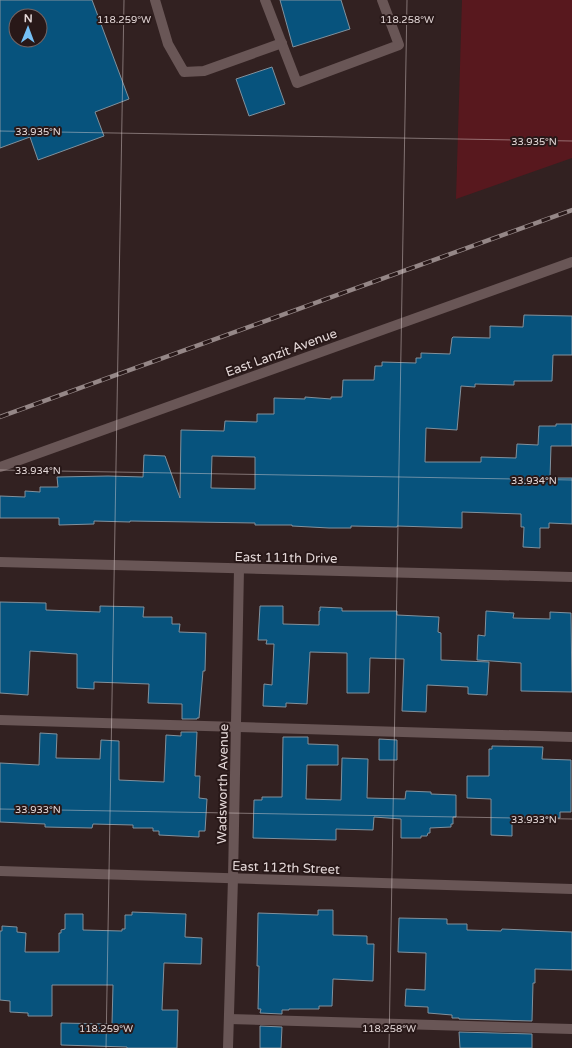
<svg xmlns="http://www.w3.org/2000/svg" width="572" height="1048" font-family="'Varela Round',sans-serif">
<style>
.green{fill:#58181e}
.building{fill:#07537d;stroke:#81919d;fill-rule:evenodd}
.lines{fill:none;stroke-linecap:round;stroke-linejoin:round}
.minor{stroke:#695656;stroke-width:10}
.rail-casing{stroke:#958787;stroke-width:4.5}
.rail{stroke:#281818;stroke-width:3;stroke-dasharray:9;stroke-linecap:butt}
.ticks{fill:none;stroke:#e4d8d8;stroke-width:1;stroke-opacity:0.45}
.labels{text-anchor:middle;stroke-width:4;stroke-linejoin:round;paint-order:stroke}
.street-label{font-size:13px;fill:#e4d8d8;stroke:#281818}
.ticks-label{font-size:10px;text-anchor:middle;fill:#e4d8d8;stroke:#281818;stroke-width:4;stroke-linejoin:round;paint-order:stroke}
</style>
<rect width="100%" height="100%" fill="#322121"/>
<path class="green" d="M462 0H572V158L456 199Z"/>
<g class="building">
<path d="M0 0H92L129 99 95 112 104 136 38 160 30 137 0 148ZM16 16H40V40H16Z"/>
<path d="M280 0H341L350 29 293 47Z"/>
<path d="M272 67 285 104 249 116 236 79Z"/>
<path d="M524 315 572 316V355H553L552 381H514V385L475 384V387L461 386 457 430 426 428 425 462H481V457L516 458 517 444 538 445 539 426H556V424H572V446H551L550 478H572V524L549 523V528H540V548L523 547 524 527H521V514L462 512V528L397 526V527L351 526V528H329L292 526V525H255V523L130 521V522L94 521V524L59 525V518H0V496L25 497V491L40 492V487H58L57 477 108 476 143 477 144 455 165 456 180 498 181 430 224 431 225 421 257 422V414H274V398L305 399V397L331 399V397H342L343 380H374L375 366H382V362L416 363V358H421V353L450 354 452 338 453 337 490 338V326L523 327ZM212 456 255 457V489L211 488Z"/>
<path d="M0 602 46 603V610L100 612V606L144 607 143 617H172V624H180L179 632 206 633 205 671H203L199 718H197V719H182V704L148 703 149 684 94 682V689L77 688V654L30 651 28 695 0 693Z"/>
<path d="M260 606H283V624L319 625V611H320V607L342 608V611H397V615L439 617 438 632 441 633V660L489 662 487 695 468 694V687L427 685 426 712 402 711 404 659 370 658 369 693H347V653L310 652 307 704 286 703V707L263 706 264 684 272 685 274 644H266L267 640H258Z"/>
<path d="M486 611 514 613 513 618 550 619V612L571 613 572 692 521 691V663L477 660 478 635 485 636Z"/>
<path d="M181 732H197L195 776H200L199 798 207 799 205 831H199V837L159 835V831H153V828H133V825L93 824 92 828 45 827V824L0 822V763L39 765 40 733 57 734 56 758 100 759 101 740 119 741V780L164 782 166 735 181 736Z"/>
<path d="M283 737H308V744L338 745V765H307L306 799 341 800 342 758 368 759 367 798 405 799 406 791 431 792V794L456 795V817H453V824H451V827L430 828V833H428L427 836H421V838H401V819L374 817 373 830 336 829V840L253 838 254 800H262V797H282Z"/>
<path d="M379 739 397 740V760H379Z"/>
<path d="M492 746 543 747 542 759 571 760V812H560V818L515 817V821H512V836L491 835V799L467 798V776H489V749H492Z"/>
<path d="M318 910H333V935L367 936V944H374L373 981 333 979 332 1006H319V1009H289V1010H282V1014L260 1013 261 1009H258L259 966H257L258 913 318 915Z"/>
<path d="M132 912 186 914 185 937 202 938 201 964 164 963 162 1010H178L177 1048H127V1047L61 1045V1023L112 1024 113 985H52V1016H28V1013L10 1012V1001L0 1000V931H2V926L17 927V932L26 933 25 952H59V933H61V930L65 929V914H83V930L122 931V929H125V915H132Z"/>
<path d="M399 918 447 919V924H467V930L501 931 502 929 572 932V970L535 969V983H533L532 1021 459 1019V1018H452V1015L428 1013V1007L405 1006 406 989 425 990 426 953 398 952Z"/>
<path d="M260 1026 282 1027 281 1048H260Z"/>
<path d="M459 1032 532 1034V1048H460Z"/>
</g>
<g class="lines">
<g class="minor">
<path d="M155 0 168 44 184 72 204 71 282 43"/>
<path d="M265 0 297 83 399 45 382 0"/>
<path d="M0 467 572 262"/>
<path d="M0 562 572 577"/>
<path d="M0 720 572 737"/>
<path d="M0 871 572 889"/>
<path d="M229 1019 572 1029"/>
<path d="M228 1048 233 878 239 569"/>
</g>
<defs>
<path id="rail" d="M0 417 572 210"/>
</defs>
<use href="#rail" class="rail-casing"/>
<use href="#rail" class="rail"/>
</g>
<path class="ticks" d="M0 131 572 141M0 470 572 480M0 809 572 819M106 1048 124 0M389 1048 407 0"/>
<g class="labels">
<g class="street-label">
<text transform="translate(281 352) rotate(-20)" y="5">East Lanzit Avenue</text>
<text transform="translate(286 557) rotate(1)" y="5">East 111th Drive</text>
<text transform="translate(222 784) rotate(-89)" y="5">Wadsworth Avenue</text>
<text transform="translate(286 867) rotate(2)" y="5">East 112th Street</text>
</g>
</g>
<g class="ticks-label">
<text x="124" y="23">118.259°W</text>
<text x="407" y="23">118.258°W</text>
<text x="38" y="135">33.935°N</text>
<text x="534" y="145">33.935°N</text>
<text x="38" y="474">33.934°N</text>
<text x="534" y="484">33.934°N</text>
<text x="38" y="813">33.933°N</text>
<text x="534" y="823">33.933°N</text>
<text x="106" y="1032">118.259°W</text>
<text x="389" y="1032">118.258°W</text>
</g>
<g transform="translate(28 28) rotate(1)"><circle r="19" fill="#281818" stroke="#736565"/>
<path d="M0-3L7 15L0 10L-7 15Z" fill="#75c0f6"/>
<text y="-6" font-size="11" font-weight="bold" text-anchor="middle" fill="#e4d8d8">N</text>
</g>
</svg>
